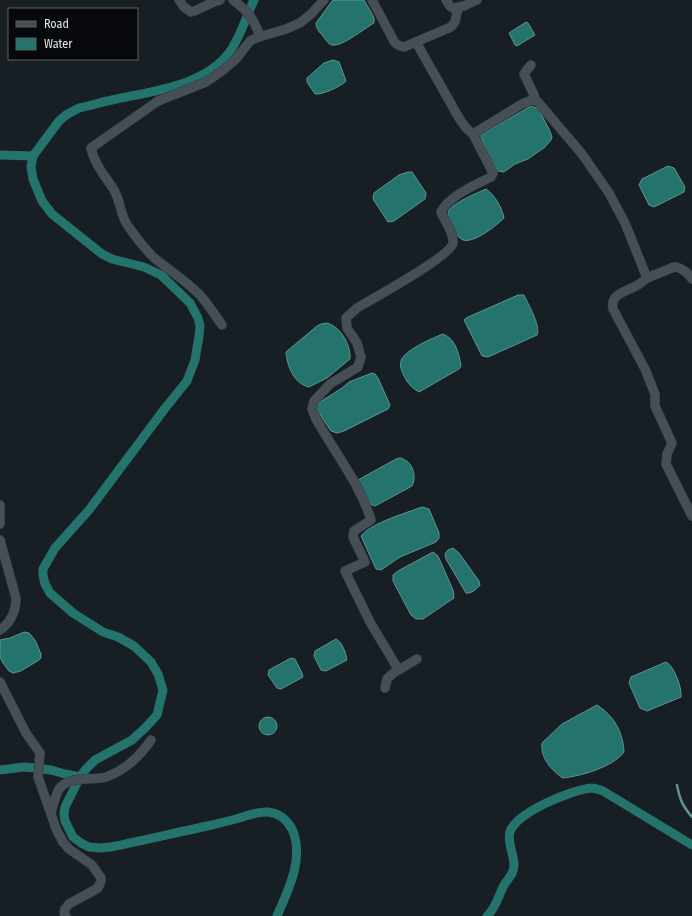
<svg xmlns="http://www.w3.org/2000/svg" width="692" height="916" font-family="'Fira Sans Condensed',sans-serif">
<style>
.water{fill:#24736d;stroke:#5c9592}
.lines{fill:none;stroke-linecap:round;stroke-linejoin:round}
.stream{stroke:#5c9592;stroke-width:2.5}
.canal{stroke:#24736d;stroke-width:9}
.minor-casing{stroke:#33393e;stroke-width:10}
.minor{stroke:#464f56;stroke-width:9}
</style>
<rect width="100%" height="100%" fill="#171f25"/>
<g class="water">
<path d="M336 0H364L371 12 374 18V23C365 28 342 47 332 45 328 44 325 39 323 36 319 32 316 28 316 23L332 1Z"/>
<path d="M526 22 528 23 535 35 517 46 515 45 509 33Z"/>
<path d="M333 60 339 62 346 81C342 86 322 95 315 94L307 82V78L324 63Z"/>
<path d="M531 106 536 108 539 110 549 129 552 137 551 140 545 147 528 159 515 164 504 172 498 171 490 158 481 137V135Z"/>
<path d="M668 166 674 168 685 187 684 192 654 207 649 205 639 185 642 179Z"/>
<path d="M408 172H412L426 193 425 199 394 221 388 222 373 199 374 193 399 175Z"/>
<path d="M486 189C495 195 502 208 504 218 497 225 469 248 460 238 456 235 454 229 452 225 450 220 446 215 449 210 455 202 477 193 486 189Z"/>
<path d="M518 295H524C528 304 541 326 537 335L488 357 482 356 464 320 466 318Z"/>
<path d="M327 323C341 327 351 345 350 359L327 378 309 387C294 384 287 366 286 352L317 326 321 324Z"/>
<path d="M443 334C456 339 459 354 461 366L459 369 419 392C411 387 408 384 404 376 402 371 399 366 401 361 404 350 433 338 443 334Z"/>
<path d="M372 373 375 374 378 378 390 405 388 409 344 431 337 433 331 431 318 412 317 407 320 402 342 388 349 382Z"/>
<path d="M400 458C413 461 417 476 412 486L375 506 372 505 364 494 358 480 396 459Z"/>
<path d="M422 507 429 509 439 533V538L436 542 400 557 381 570 376 569 361 536C371 523 406 513 422 507Z"/>
<path d="M453 548 459 553 479 581 480 585C477 589 471 594 466 593L446 559 445 554 448 550Z"/>
<path d="M433 552 438 556 453 590 454 598 423 619H416L411 615 393 581V575L398 571Z"/>
<path d="M24 632 29 633 35 640 41 654V658L39 660 21 671 13 673 9 671 3 663 0 657V640L10 638Z"/>
<path d="M336 639C342 642 346 653 347 660L326 671 321 670 314 656 315 651Z"/>
<path d="M291 658 295 659 302 673 303 677 281 689 277 688 268 675 269 670Z"/>
<path d="M666 662C674 666 682 687 681 697L647 711 640 708 629 683 631 677Z"/>
<path d="M597 705C614 716 623 732 624 752 613 767 581 776 563 778 552 771 540 758 542 743L562 724Z"/>
<circle cx="268" cy="726" r="9"/>
</g>
<g class="lines">
<path class="stream" d="M677 785C680 800 682 805 692 817"/>
<g class="canal">
<path d="M254 0C246 17 240 38 229 53 203 87 151 91 112 100 101 102 90 106 79 108L66 115 59 121 33 156 31 167 33 179 42 201 52 214 102 254 112 259 144 267 161 275 190 303 198 318 200 326 199 336 195 360 187 381 166 407 89 510 55 548 43 569V575L45 584 50 593 73 613 103 632 118 637 134 646 151 662 158 674 163 690 157 715 145 728 132 740 95 760 86 769 80 777 65 807 64 814 65 821 73 837 81 843 89 847 99 848 111 847C145 840 179 832 212 825 220 823 228 821 236 819 247 816 257 811 268 812 279 813 287 820 292 829 305 858 288 890 277 916"/>
<path d="M0 155 33 156"/>
<path d="M0 770 24 767 35 768 51 770 65 774 80 777"/>
<path d="M487 916C496 908 498 897 503 887 507 879 514 875 514 865 514 854 507 843 510 832 515 813 573 789 592 788 595 788 600 790 603 791L692 845"/>
</g>
<defs>
<g id="minor">
<path d="M179 0 184 7 191 12C202 9 210 2 220 0"/>
<path d="M233 0C249 12 253 18 260 36"/>
<path d="M372 0 395 43 400 46 404 47 451 27 455 22 458 8"/>
<path d="M446 0 450 6 453 8 464 6 477 0"/>
<path d="M531 65 526 71 524 74 534 95 535 100"/>
<path d="M473 134 522 104 532 100 537 101 582 154 609 193 625 223 647 278C643 281 640 284 636 286 625 292 610 294 613 309L645 369 655 394V406L672 443 667 454 666 464 692 516"/>
<path d="M647 278 674 267C681 267 688 273 692 279"/>
<path d="M222 325C215 315 208 304 200 295 187 282 172 272 158 261 146 252 137 238 128 226 120 215 121 202 114 190 106 177 94 164 91 148L158 101 206 82 222 71 236 59 250 41 256 38 286 29 300 23 311 14 324 0"/>
<path d="M0 505V524"/>
<path d="M0 540 16 598C16 610 11 623 0 630"/>
<path d="M398 669 370 622 345 571 365 562 353 537 354 531 371 520C360 484 334 451 316 419L312 409 314 401 330 384 358 367 361 357 357 343 347 328 346 318 357 308C372 299 451 256 453 243 455 235 444 220 441 212 449 196 475 185 491 177L493 173 473 134 466 128 459 118 416 42"/>
<path d="M0 682 26 733 40 753 38 777 57 831 63 842 69 849 92 865 101 878V881L98 888 69 904 65 909 64 913 66 916"/>
<path d="M385 688 387 679 392 674 417 659"/>
<path d="M51 813C53 806 55 796 59 789 69 775 92 781 106 777 126 770 140 756 151 740"/>
</g>
</defs>
<use href="#minor" class="minor-casing"/>
<use href="#minor" class="minor"/>
</g>
<rect x="8" y="8" width="130" height="52" fill="#06080b" stroke="#5d6063"/>
<rect x="16" y="21" width="20" height="6" fill="#464f56" stroke="#5d6063"/>
<text x="44" y="28" font-size="12" fill="#dfe4e8">Road</text>
<rect x="16" y="38" width="20" height="12" fill="#24736d" stroke="#5d6063"/>
<text x="44" y="48" font-size="12" fill="#dfe4e8">Water</text>
</svg>
